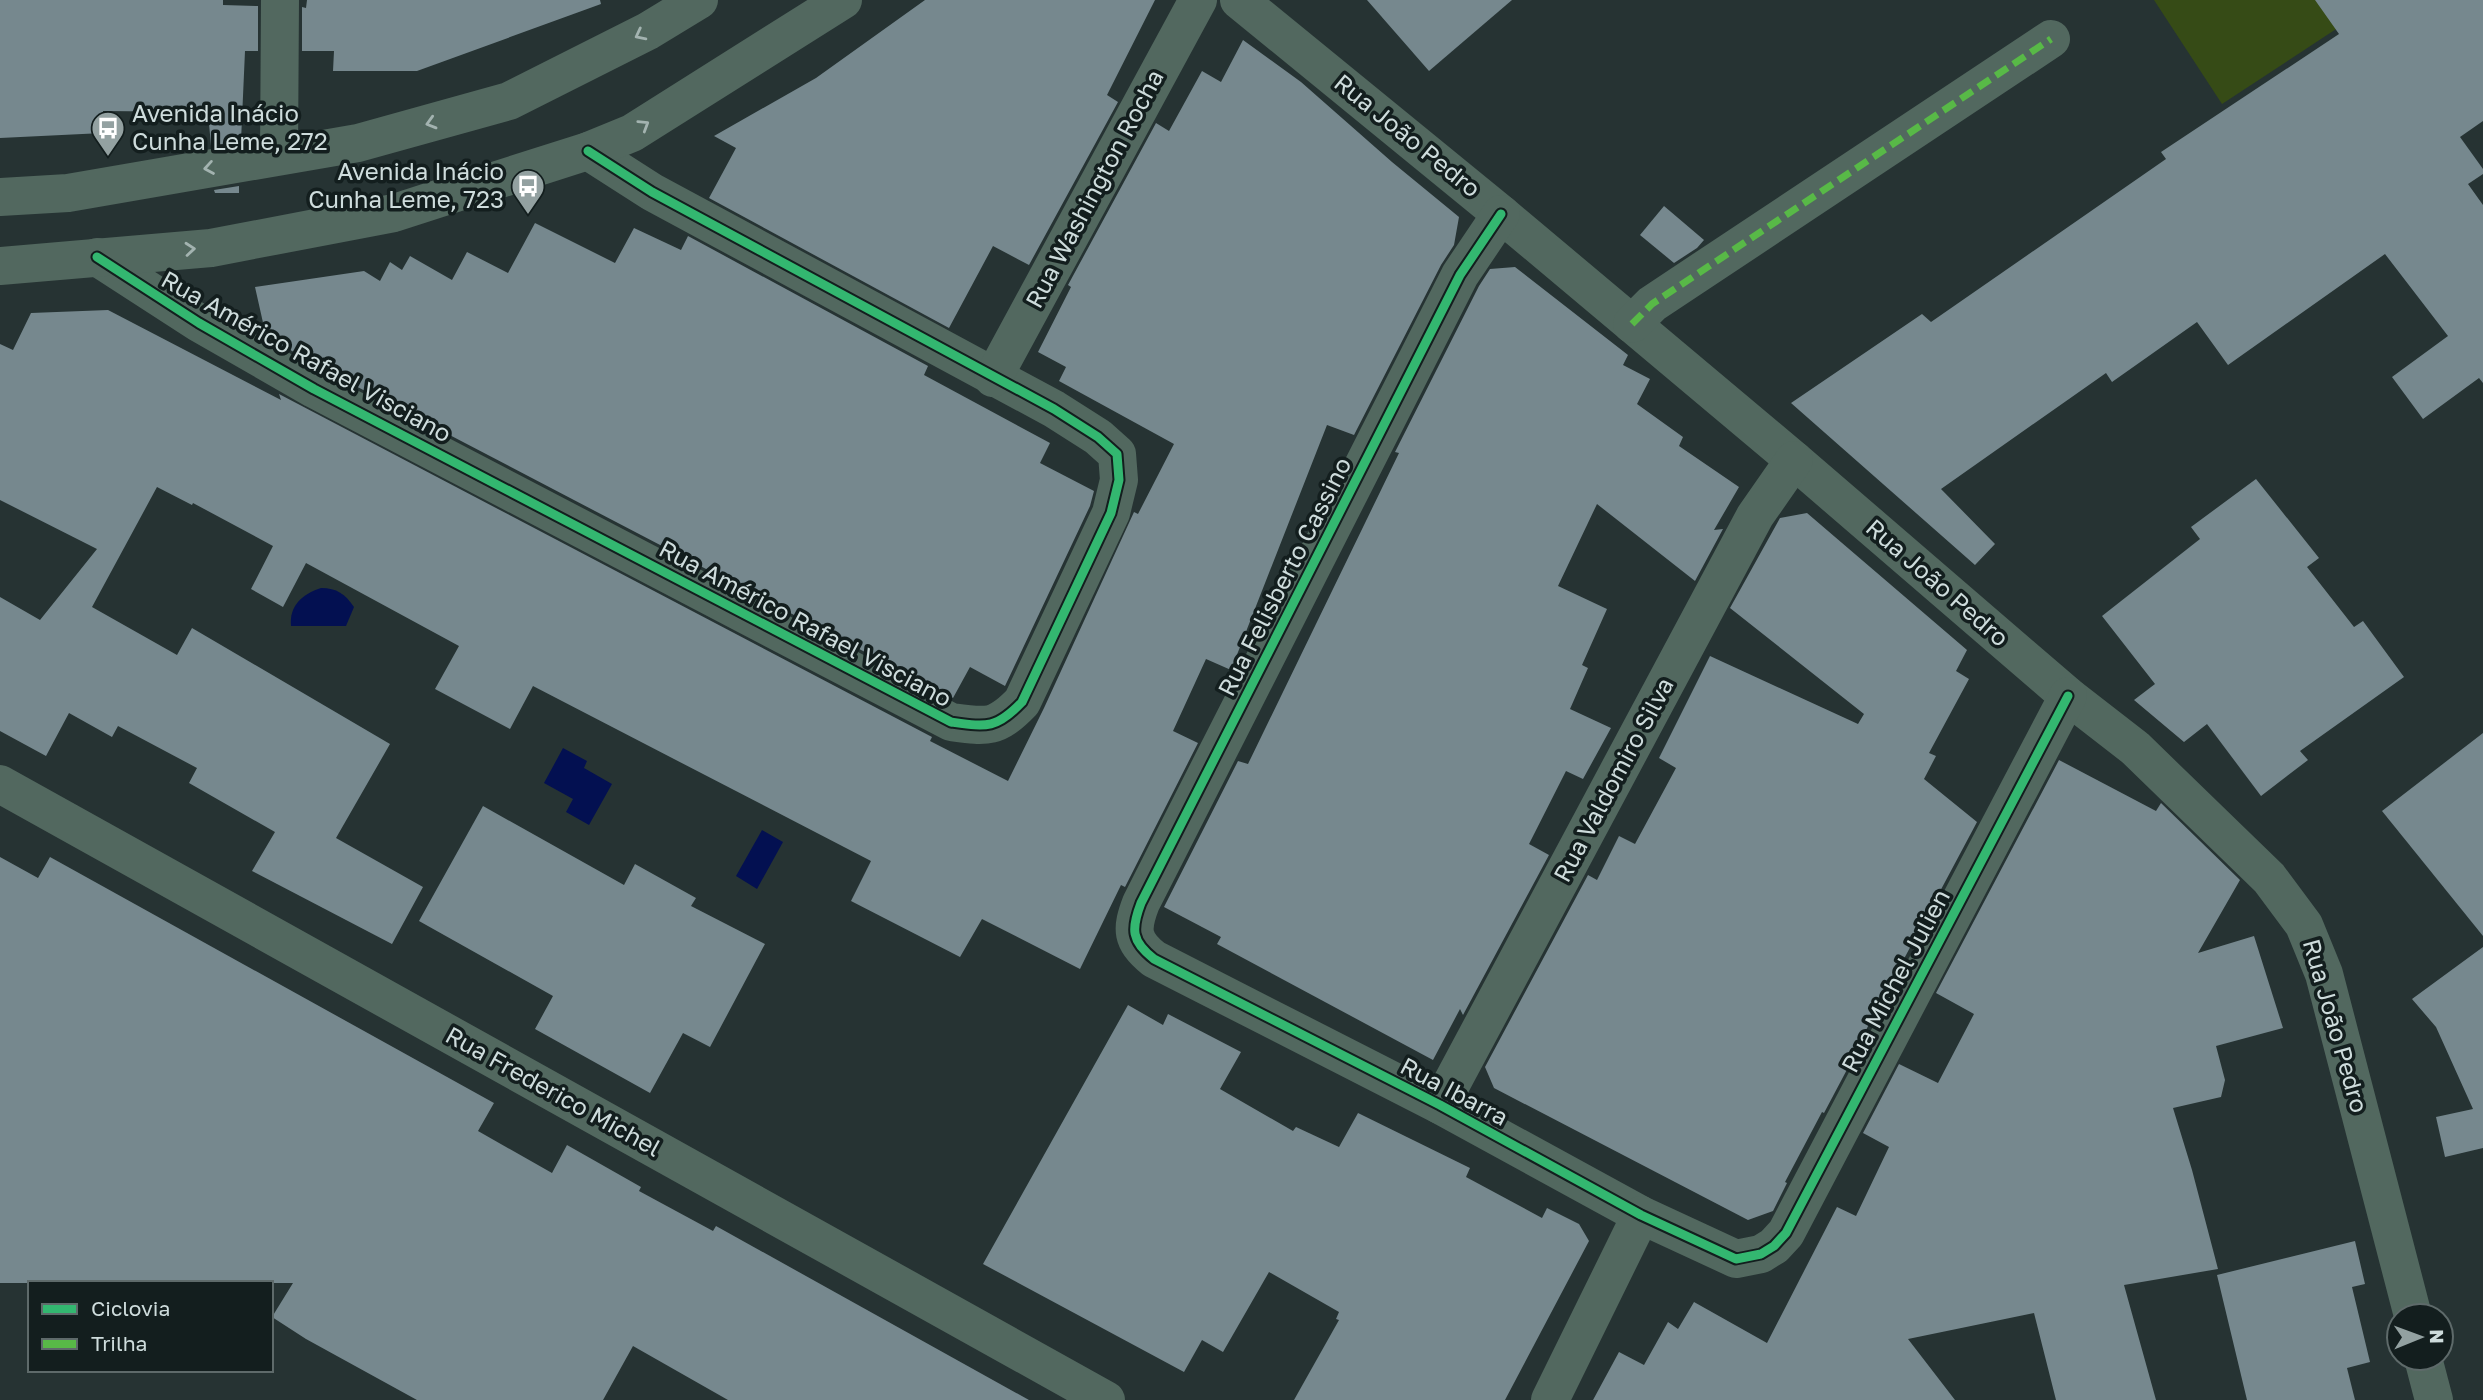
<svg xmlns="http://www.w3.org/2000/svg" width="2483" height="1400" font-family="'Golos Text',sans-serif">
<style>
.green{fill:#364b16}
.water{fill:#031051}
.building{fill:#76888e}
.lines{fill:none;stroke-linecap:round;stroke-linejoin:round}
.minor{stroke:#52685f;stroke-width:38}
.tertiary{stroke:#52685f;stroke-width:38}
.quiet{stroke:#58b947;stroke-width:7;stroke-dasharray:14 7;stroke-linecap:butt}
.cycleway-casing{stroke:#131e1e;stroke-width:13}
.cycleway{stroke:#33b770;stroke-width:9}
.oneway{stroke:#a3b3b0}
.labels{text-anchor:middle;stroke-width:7;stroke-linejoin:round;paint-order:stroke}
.poi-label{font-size:24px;fill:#cedcdc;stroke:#131e1e;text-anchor:start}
.street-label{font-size:24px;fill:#cedcdc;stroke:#131e1e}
</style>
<rect width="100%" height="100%" fill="#263333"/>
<path class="green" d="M2154 0H2355L2362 12 2222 104Z"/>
<g class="water">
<path d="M321 588C337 588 345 594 354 607L346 626H291C289 606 302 594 321 588Z"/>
<path d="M563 748 587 761 584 768 612 784 589 825 566 812 573 799 544 783Z"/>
<path d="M762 830 783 842 757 889 736 876Z"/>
</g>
<g class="building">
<path d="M0 0H223V5L258 6V51H245L241 141 211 146 208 112 103 111V133L0 138Z"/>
<path d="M307 0H600L601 4 417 71H333L334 51H302V7L306 8Z"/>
<path d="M925 0H1155L1107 95 1118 102 1029 265 993 246 949 328 709 198 736 148 714 136 816 78Z"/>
<path d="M1367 0H1512L1429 71Z"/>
<path d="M2315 0H2483V121L2460 137 2483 169V174L2468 184 2483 205V383L2479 378 2423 419 2392 377 2448 336 2385 254 2228 365 2197 322 2112 382 2106 373 1941 489 1995 544 1975 565 1791 403 1922 314 1931 322 2166 159 2161 152 2339 34Z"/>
<path d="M1243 40 1301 82 1392 162 1459 217 1454 245 1441 265 1354 435 1327 425 1231 670 1206 659 1173 731 1198 743 1125 887 1121 885 1080 969 982 919 960 957 851 901 871 861 533 686 510 729 435 689 459 646 306 563 283 607 251 589 273 546 193 503 192 505 157 487 92 607 177 655 192 628 390 744 336 838 423 887 392 944 252 871 275 832 189 783 197 768 118 726 112 737 69 713 46 756 0 731V597L40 620 97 549 0 500V344L13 350 31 313 108 310 281 400 279 394 932 737 930 741 1008 781 1044 708 1134 512 1138 514 1174 444 1059 381 1066 367 1038 352 1071 287 1068 285 1156 123 1169 131 1202 71 1221 82Z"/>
<path d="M239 186V193H215L214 190Z"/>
<path d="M1664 206 1704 240 1697 248 1674 263 1640 235Z"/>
<path d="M535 223 615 263 634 228 681 250 688 236 928 366 924 375 1050 443 1040 463 1094 491 1090 506 1005 686 970 667 953 698 325 370 266 336 255 287 364 271 380 281 390 262 402 270 410 256 452 280 467 252 508 273Z"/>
<path d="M1515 267 1628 355 1623 365 1650 379 1637 404 1683 437 1679 446 1739 487 1714 530 1723 529 1695 581 1597 504 1558 586 1607 609 1582 665 1588 668 1570 709 1611 728 1583 779 1566 771 1529 844 1549 855 1463 1015 1460 1009 1433 1060 1217 944 1221 937 1164 907 1238 761 1248 764 1399 453 1395 452 1479 286 1490 269Z"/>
<path d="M2256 479 2319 558 2307 567 2354 627 2363 621 2404 677 2300 751 2308 760 2261 796 2207 724 2184 742 2134 700 2155 684 2102 616 2200 539 2191 527Z"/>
<path d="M1807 513 1967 650 1956 671 1969 679 1929 753 1936 756 1924 779 1977 822 1858 1045H1860L1824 1113 1822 1112 1785 1182 1787 1183 1773 1211 1748 1220 1494 1088 1485 1067 1588 875 1597 880 1619 836 1635 844 1676 768 1659 758 1710 656 1858 724 1864 714 1730 608 1780 518Z"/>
<path d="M2483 733V936L2382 811Z"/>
<path d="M2059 760 2156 811 2161 803 2240 880 2198 953 2254 936 2283 1028 2216 1046 2225 1080 2221 1097 2173 1108 2192 1170 2218 1269 2124 1285 2156 1400H2056L2034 1313 1908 1339 1955 1400H1593L1619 1352 1644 1365 1668 1322 1678 1329 1694 1302 1767 1343 1837 1207 1856 1216 1889 1147 1863 1133 1899 1064 1938 1083 1974 1014 1936 993Z"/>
<path d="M483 806 624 885 635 864 696 898 691 906 765 944 710 1047 683 1033 650 1093 535 1029 553 996 419 921Z"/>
<path d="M0 857 38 878 50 857 494 1103 478 1131 552 1173 567 1145 641 1187 639 1191 713 1231 716 1226 1029 1400H728L633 1346 603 1400H417L306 1339 272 1317 293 1283H0Z"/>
<path d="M2483 947V1148L2445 1157 2436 1117 2473 1109 2436 1027 2412 999Z"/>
<path d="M1128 1005 1163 1025 1168 1014 1241 1052 1220 1089 1293 1131 1296 1127 1339 1147 1358 1113 1470 1168 1466 1177 1542 1218 1547 1208 1579 1224 1589 1241 1505 1400H1294L1339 1320 1336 1319 1339 1312 1269 1272 1223 1352 1202 1340 1184 1372 983 1264Z"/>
<path d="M2355 1241 2365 1284 2352 1287 2370 1362 2347 1368 2355 1400H2247L2217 1275Z"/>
</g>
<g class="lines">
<g class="minor">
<path d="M1239 0 1501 214 1794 460 2068 696 2135 748 2269 878 2304 925 2324 974 2413 1316"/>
<path d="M279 156 280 0"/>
<path d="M1501 214 1460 275 1141 903C1131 929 1131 941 1154 959L1440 1105 1641 1215 1736 1259 1761 1254 1774 1246 1786 1233 2068 696"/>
<path d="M97 257 199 323 314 389 951 722C987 727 996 729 1022 702L1111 513 1119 480 1117 454 1098 437 1054 409 652 192 588 151"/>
<path d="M1632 324 1652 304 2051 39"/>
<path d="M993 378 1198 0"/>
<path d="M0 784 1106 1400"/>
<path d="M1440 1105 1755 516 1794 460"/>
<path d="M2423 1358 2434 1400"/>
<path d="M1550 1400 1641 1215"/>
</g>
<g class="tertiary">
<path d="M0 197 68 193 358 143 509 101 648 31 699 0"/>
<path d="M0 266 211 248 394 213 456 193 588 151 632 133 843 0"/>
</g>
<path class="quiet" d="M1632 324 1652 304 2051 39"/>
<defs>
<g id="cycleway">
<path d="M1501 214 1460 275 1141 903C1131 929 1131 941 1154 959L1440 1105 1641 1215 1736 1259 1761 1254 1774 1246 1786 1233 2068 696"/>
<path d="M97 257 199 323 314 389 951 722C987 727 996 729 1022 702L1111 513 1119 480 1117 454 1098 437 1054 409 652 192 588 151"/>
</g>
</defs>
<use href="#cycleway" class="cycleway-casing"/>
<use href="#cycleway" class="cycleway"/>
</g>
<defs><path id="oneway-chevron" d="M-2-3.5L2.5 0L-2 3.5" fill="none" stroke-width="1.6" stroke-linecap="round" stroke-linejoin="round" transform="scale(1.75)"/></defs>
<g class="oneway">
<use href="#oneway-chevron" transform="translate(640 35) rotate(153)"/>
<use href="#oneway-chevron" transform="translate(431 123) rotate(164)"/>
<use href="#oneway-chevron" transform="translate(644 125) rotate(-32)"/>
<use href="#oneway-chevron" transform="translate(209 168) rotate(170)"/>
<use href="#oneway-chevron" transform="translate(190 249) rotate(-5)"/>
</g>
<defs>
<symbol id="bus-pin" viewBox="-11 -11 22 30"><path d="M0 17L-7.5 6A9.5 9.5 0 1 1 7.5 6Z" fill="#93a1a1" stroke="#131e1e"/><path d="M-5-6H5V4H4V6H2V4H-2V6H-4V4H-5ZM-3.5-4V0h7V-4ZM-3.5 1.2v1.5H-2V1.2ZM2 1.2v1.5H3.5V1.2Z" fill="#fff"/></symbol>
</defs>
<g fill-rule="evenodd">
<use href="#bus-pin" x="89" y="109" width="38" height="52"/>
<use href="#bus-pin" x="509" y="167" width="38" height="52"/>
</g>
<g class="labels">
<g class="poi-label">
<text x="132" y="122">Avenida Inácio<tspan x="132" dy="28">Cunha Leme, 272</tspan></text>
<text x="504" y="180" text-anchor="end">Avenida Inácio<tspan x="504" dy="28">Cunha Leme, 723</tspan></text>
</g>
<g class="street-label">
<text transform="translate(1407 136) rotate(39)" y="8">Rua João Pedro</text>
<text transform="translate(1095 189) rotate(-62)" y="8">Rua Washington Rocha</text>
<text transform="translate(306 357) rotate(29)" y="8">Rua Américo Rafael Visciano</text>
<text transform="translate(1285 577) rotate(-63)" y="8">Rua Felisberto Cassino</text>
<text transform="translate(1937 583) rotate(41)" y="8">Rua João Pedro</text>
<text transform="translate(805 624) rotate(28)" y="8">Rua Américo Rafael Visciano</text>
<text transform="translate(1614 780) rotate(-62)" y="8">Rua Valdomiro Silva</text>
<text transform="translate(1896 981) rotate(-62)" y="8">Rua Michel Julien</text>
<text transform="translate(2335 1026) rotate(74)" y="8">Rua João Pedro</text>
<text transform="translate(553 1092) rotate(29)" y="8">Rua Frederico Michel</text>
<text transform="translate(1454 1092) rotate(28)" y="8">Rua Ibarra</text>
</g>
</g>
<rect x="28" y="1281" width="245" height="91" fill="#131e1e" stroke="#5e6a6a" stroke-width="2"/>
<rect x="42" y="1304" width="35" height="10" fill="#33b770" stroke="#5e6a6a" stroke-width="2"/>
<text x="91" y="1316" font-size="21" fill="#cedcdc">Ciclovia</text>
<rect x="42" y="1339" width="35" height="10" fill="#58b947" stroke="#5e6a6a" stroke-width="2"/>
<text x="91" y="1351" font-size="21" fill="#cedcdc">Trilha</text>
<g transform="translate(2420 1337) rotate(89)"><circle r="33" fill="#131e1e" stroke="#5e6a6a" stroke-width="2"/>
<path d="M0-5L12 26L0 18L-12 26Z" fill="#93a1a1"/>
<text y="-10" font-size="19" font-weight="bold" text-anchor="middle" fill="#cedcdc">N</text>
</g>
</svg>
